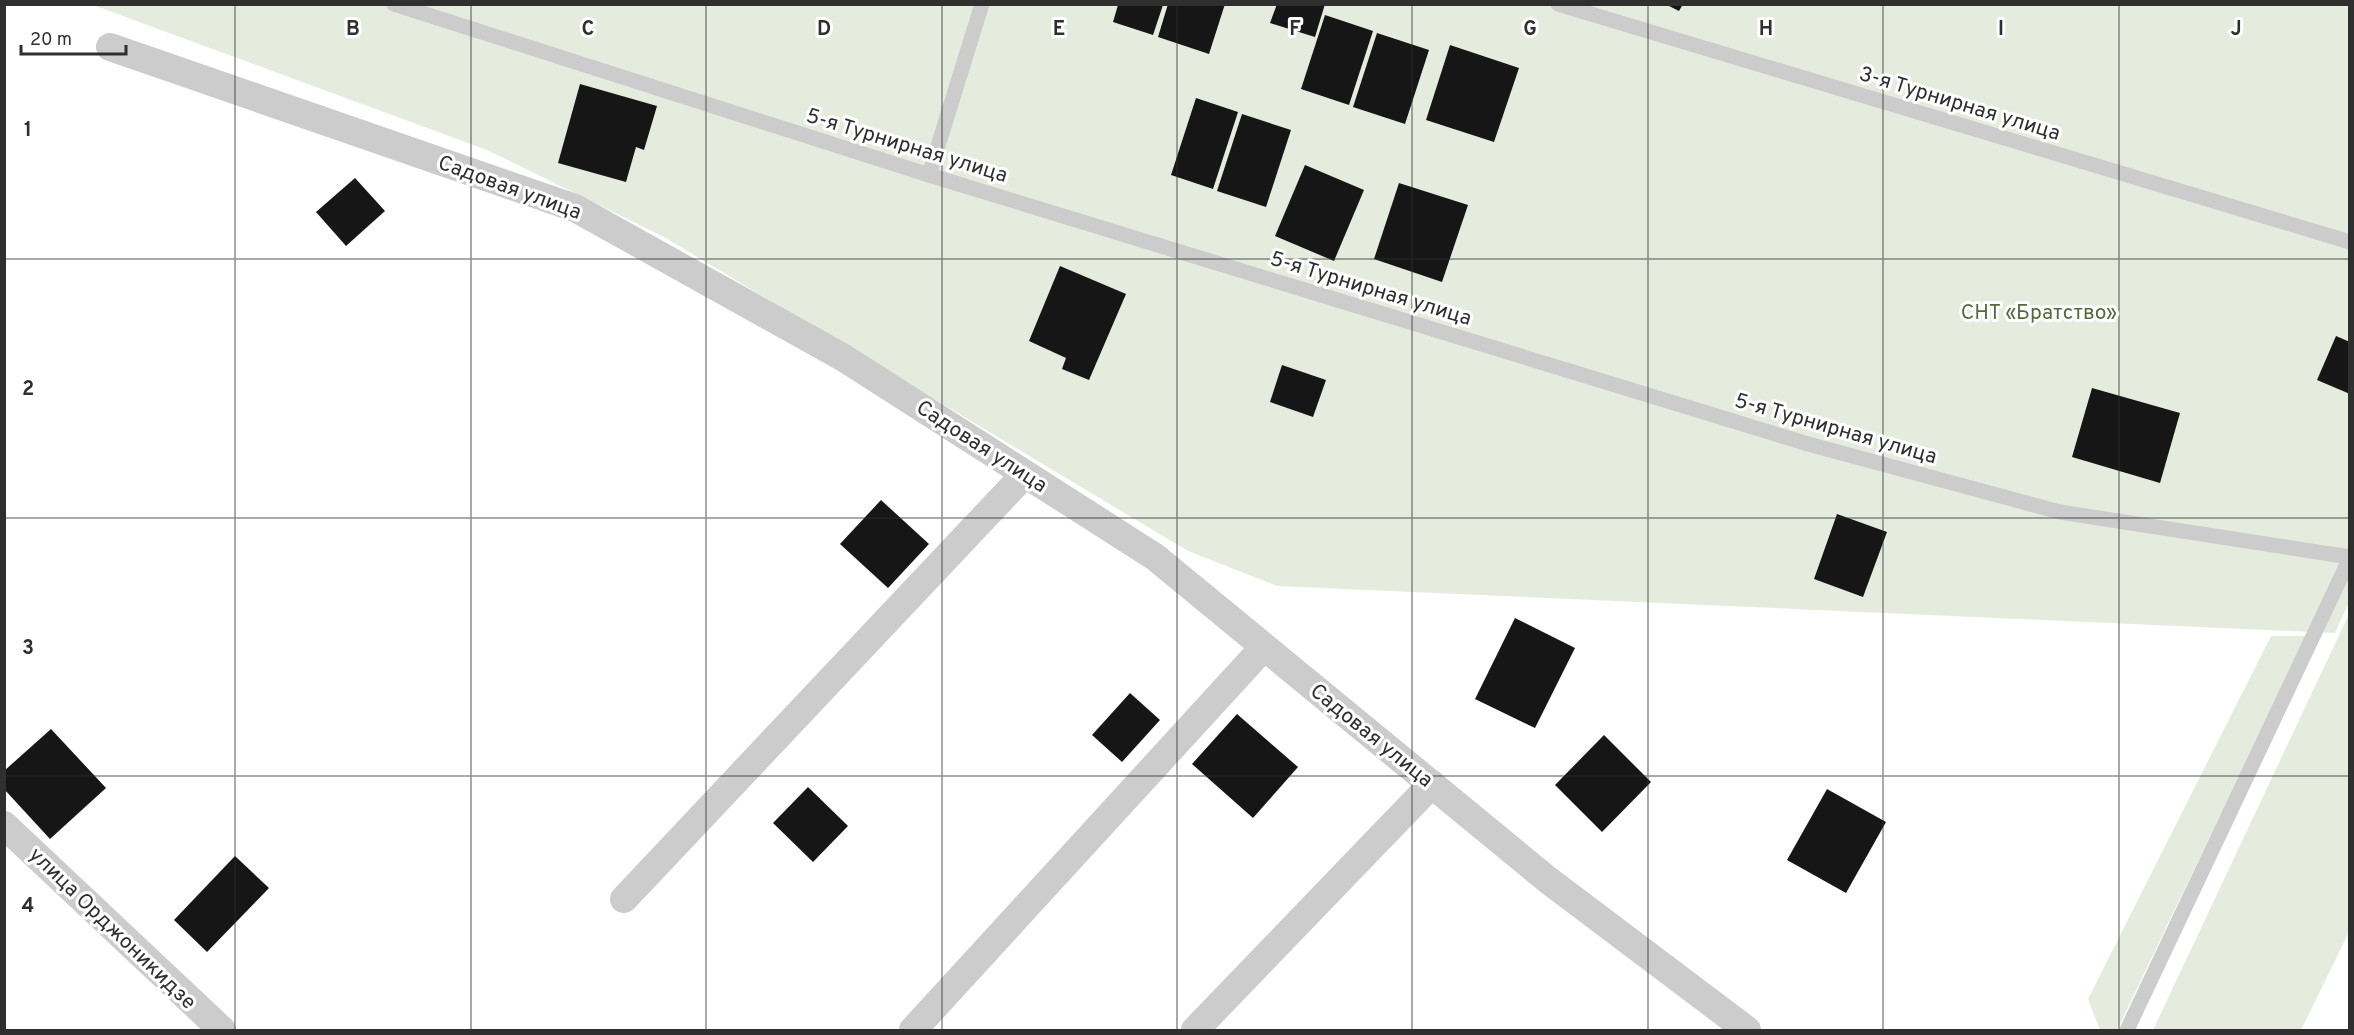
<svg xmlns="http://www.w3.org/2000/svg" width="2354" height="1035" font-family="Overpass,sans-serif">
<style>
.green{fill:#e5ecdd}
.building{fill:#161616}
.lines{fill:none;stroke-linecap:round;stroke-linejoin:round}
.lane{stroke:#ccc;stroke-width:15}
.street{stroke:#ccc;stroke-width:28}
.grid{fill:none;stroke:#2f2f2f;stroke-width:1.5;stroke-opacity:0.55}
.labels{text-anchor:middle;stroke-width:6;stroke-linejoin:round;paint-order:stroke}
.street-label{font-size:21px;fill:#2f2f2f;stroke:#fff}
.park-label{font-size:21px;fill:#516b3d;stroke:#fff}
.grid-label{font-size:20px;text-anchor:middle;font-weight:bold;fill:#2f2f2f;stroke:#fff;stroke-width:6;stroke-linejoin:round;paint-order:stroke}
</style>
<rect width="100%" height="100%" fill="#fff"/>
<g class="green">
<path d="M93 5H2349V602L2335 633 1277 586 1188 551 664 237 487 150Z"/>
<path d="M2349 614V932L2301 1030H2153Z"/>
<path d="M2271 636H2306L2117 1030H2100L2088 999Z"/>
</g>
<g class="building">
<path d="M1168 4H1225L1209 54 1158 37Z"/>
<path d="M1277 4H1325L1315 37 1270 23Z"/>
<path d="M1665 4H1683L1679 11Z"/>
<path d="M1118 5H1163L1153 35 1113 22Z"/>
<path d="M1325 15 1373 31 1349 105 1301 89Z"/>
<path d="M1377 33 1429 50 1405 124 1353 107Z"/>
<path d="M1450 45 1519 68 1494 142 1426 120Z"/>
<path d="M580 84 657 106 644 150 636 147 626 182 558 163Z"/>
<path d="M1196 98 1238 112 1213 189 1171 175Z"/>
<path d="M1242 114 1291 130 1266 207 1217 191Z"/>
<path d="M1305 165 1364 190 1334 261 1275 236Z"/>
<path d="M355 178 385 211 346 246 316 212Z"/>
<path d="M1399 183 1468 205 1442 282 1374 259Z"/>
<path d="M1060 266 1126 294 1089 380 1062 369 1066 358 1029 341Z"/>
<path d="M2336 336 2350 342V394L2317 380Z"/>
<path d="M1282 365 1326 380 1313 417 1270 402Z"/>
<path d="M2092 388 2180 413 2160 483 2072 457Z"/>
<path d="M881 500 929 544 888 588 840 544Z"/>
<path d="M1837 514 1887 532 1863 597 1814 579Z"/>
<path d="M1515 618 1575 648 1535 728 1475 699Z"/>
<path d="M1130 693 1160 720 1122 762 1092 735Z"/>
<path d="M1237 714 1298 767 1253 818 1192 764Z"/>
<path d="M51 729 106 788 50 839 4 789V771Z"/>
<path d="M1604 735 1651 782 1602 832 1555 785Z"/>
<path d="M808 787 848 826 813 862 773 823Z"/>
<path d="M1827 789 1886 822 1846 893 1787 860Z"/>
<path d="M235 856 269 888 207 952 174 920Z"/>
</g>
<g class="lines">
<g class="lane">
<path d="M394 4 929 175 1808 444 2060 512 2350 557"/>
<path d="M1558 4 2350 242"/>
<path d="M929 175 982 4"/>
<path d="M2127 1030 2350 558"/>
</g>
<g class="street">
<path d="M110 47 575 208 844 358 1155 557 1548 880 1747 1030"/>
<path d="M4 825 222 1030"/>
<path d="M624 899 1025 474"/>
<path d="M913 1030 1264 647"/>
<path d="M1195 1030 1432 784"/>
</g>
</g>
<path class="grid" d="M235 4V1030M471 4V1030M706 4V1030M942 4V1030M1177 4V1030M1412 4V1030M1648 4V1030M1883 4V1030M2119 4V1030M4 259H2350M4 518H2350M4 776H2350"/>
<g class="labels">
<g class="street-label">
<text transform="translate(1960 103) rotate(17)" y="7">3-я Турнирная улица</text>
<text transform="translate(907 145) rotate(17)" y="7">5-я Турнирная улица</text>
<text transform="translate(510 187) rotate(20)" y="7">Садовая улица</text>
<text transform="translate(1371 288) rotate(17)" y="7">5-я Турнирная улица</text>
<text transform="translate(1836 428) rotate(16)" y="7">5-я Турнирная улица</text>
<text transform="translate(982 446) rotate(33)" y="7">Садовая улица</text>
<text transform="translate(1372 735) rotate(39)" y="7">Садовая улица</text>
<text transform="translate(113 928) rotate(44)" y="7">улица Орджоникидзе</text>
</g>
<g class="park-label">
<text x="2039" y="319">СНТ «Братство»</text>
</g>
</g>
<g class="grid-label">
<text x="353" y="35">B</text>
<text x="588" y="35">C</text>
<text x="824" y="35">D</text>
<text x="1059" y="35">E</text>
<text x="1295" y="35">F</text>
<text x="1530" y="35">G</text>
<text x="1766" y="35">H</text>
<text x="2001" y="35">I</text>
<text x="2236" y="35">J</text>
<text x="28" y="136">1</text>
<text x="28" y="395">2</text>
<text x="28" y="654">3</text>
<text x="28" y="912">4</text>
</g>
<rect width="2354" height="1035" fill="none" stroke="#2f2f2f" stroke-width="12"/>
<path d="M21 45v9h105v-9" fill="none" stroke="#2f2f2f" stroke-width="3"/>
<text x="30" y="45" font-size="18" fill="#2f2f2f" stroke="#ffffff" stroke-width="4.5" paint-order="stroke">20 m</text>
</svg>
